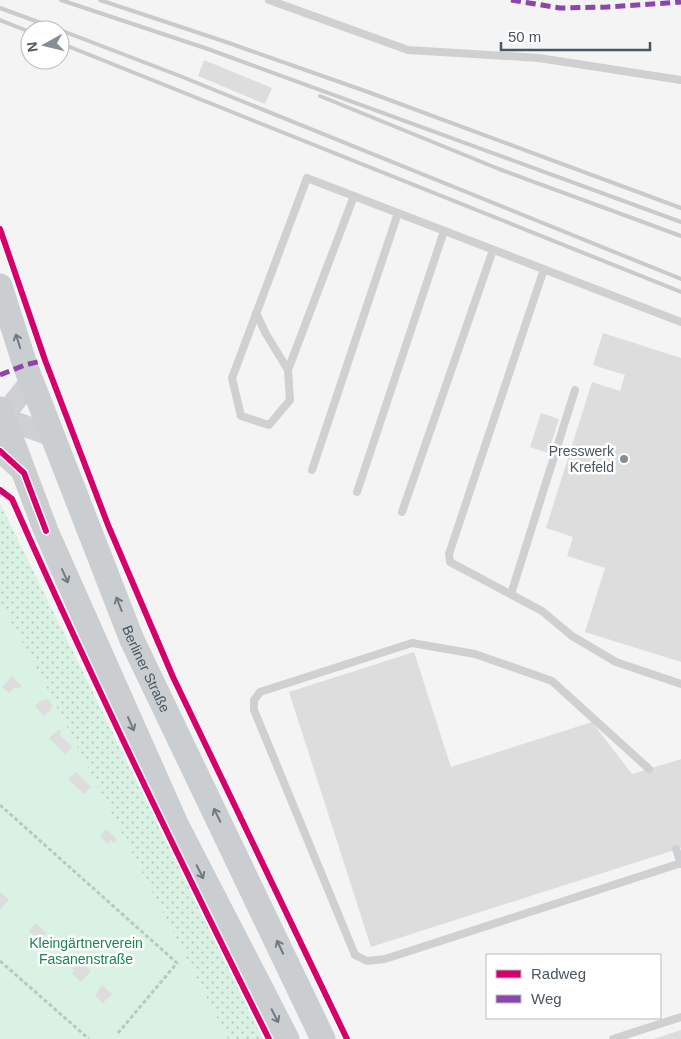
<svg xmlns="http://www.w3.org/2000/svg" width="681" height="1039" font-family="Helvetica,sans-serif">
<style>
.grass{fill:url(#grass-dots)}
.green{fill:#d9f2e3}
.building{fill:#ddddde}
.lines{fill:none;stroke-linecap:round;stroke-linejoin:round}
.path{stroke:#bcc7c4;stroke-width:3;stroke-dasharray:4 2.5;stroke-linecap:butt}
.lane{stroke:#ced0d2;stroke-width:8}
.secondary{stroke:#ced0d4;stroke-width:22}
.primary{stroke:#caced1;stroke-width:25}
.rail{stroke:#c9cacc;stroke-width:4}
.quiet{stroke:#8e44ad;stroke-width:5;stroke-dasharray:10 5;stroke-linecap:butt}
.cycleway-casing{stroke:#fff;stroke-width:9}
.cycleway{stroke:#d6006c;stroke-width:6}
.oneway{stroke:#707a83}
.poi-dot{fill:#868d94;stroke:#fff;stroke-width:2}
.labels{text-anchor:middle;stroke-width:5;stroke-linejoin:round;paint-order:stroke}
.poi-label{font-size:14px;fill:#4a5661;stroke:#fff;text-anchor:end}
.street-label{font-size:14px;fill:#4a5661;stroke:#fff}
.park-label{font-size:14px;fill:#17864f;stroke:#fff}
</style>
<defs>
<pattern id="grass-dots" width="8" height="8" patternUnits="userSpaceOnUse" patternTransform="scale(1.25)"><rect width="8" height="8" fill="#d9f2e3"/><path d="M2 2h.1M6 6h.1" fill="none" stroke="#b2c7bb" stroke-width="1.8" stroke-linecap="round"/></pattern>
</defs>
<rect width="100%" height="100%" fill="#f4f4f4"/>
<path class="grass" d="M0 503 263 1039H228L39 673 0 602Z"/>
<path class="green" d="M0 602 39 673 228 1039H0Z"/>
<g class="building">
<path d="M204 60 272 88 265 104 198 76Z"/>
<path d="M603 333 681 358V662L585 632 605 568 567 556 573 537 546 528 592 382 620 391 625 375 593 365Z"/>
<path d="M541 413 559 419 548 453 530 447Z"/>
<path d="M414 652 451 767 592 722 632 774 681 759V848L371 947 289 692Z"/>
<path d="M12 676 22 686 18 689 15 687 9 693 2 687Z"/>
<path d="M47 698 53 706 50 709 51 710 43 716 35 706 42 700 43 701Z"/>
<path d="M59 729 62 732 59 734 72 747 65 754 49 738Z"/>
<path d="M76 772 91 787 84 794 68 779Z"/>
<path d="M106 829 117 839 114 843 111 840 108 844 100 837Z"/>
<path d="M0 892 9 900 0 910Z"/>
<path d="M36 923 46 933 39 940 29 931Z"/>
<path d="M79 961 91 971 81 982 72 974 74 971 72 969Z"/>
<path d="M102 985 112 994 103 1003 95 996Z"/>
<path d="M681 1030V1039H654Z"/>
</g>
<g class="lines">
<g class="path">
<path d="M0 805 177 963 118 1033"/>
<path d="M0 961 89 1039"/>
</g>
<g class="lane">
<path d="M269 0 408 50 539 58 681 80"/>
<path d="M544 269 449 554 450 562 542 611 572 636 616 662 681 684"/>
<path d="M256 313 266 334 288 370 290 400 269 425 241 416 232 378 307 178 681 322"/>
<path d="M288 370 354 196"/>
<path d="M312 470 398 213"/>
<path d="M357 492 444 231"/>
<path d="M402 512 493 250"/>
<path d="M511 594 575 390"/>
<path d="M649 769 552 681 475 654 412 643 260 692 254 700V710L355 955 367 961 385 959 681 863"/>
<path d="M676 849 681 864"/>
<path d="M613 1039 681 1017"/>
</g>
<g class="secondary">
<path d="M0 417 53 436"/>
<path d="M0 420 32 380"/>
<path d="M0 451 24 473"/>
</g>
<g class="primary">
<path id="s1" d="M0 286 25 365 132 640 323 1039"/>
<path d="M0 409 46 531 177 826 287 1039"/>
</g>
<g class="rail">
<path d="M61 0 208 49 681 222"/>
<path d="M100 0 229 43 368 92 681 208"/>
<path d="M0 8 60 30"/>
<path d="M0 20 30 32"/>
<path d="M60 30 180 76 681 279"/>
<path d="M60 43 681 292"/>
<path d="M320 96 499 169 681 236"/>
</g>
<g class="quiet">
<path d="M511 0 560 8 607 7 681 2"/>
<path d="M0 375 25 365 45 360"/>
</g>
<defs>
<g id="cycleway">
<path d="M0 229 45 360 108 525 173 677 347 1039"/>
<path d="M0 451 24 473 46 531"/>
<path d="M0 490 12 499C93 682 180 861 269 1039"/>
</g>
</defs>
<use href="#cycleway" class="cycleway-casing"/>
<use href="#cycleway" class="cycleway"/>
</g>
<defs><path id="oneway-shaft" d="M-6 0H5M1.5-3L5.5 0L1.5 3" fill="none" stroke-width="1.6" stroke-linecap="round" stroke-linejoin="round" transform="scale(1.25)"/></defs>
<g class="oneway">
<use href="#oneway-shaft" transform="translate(18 341) rotate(-108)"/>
<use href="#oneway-shaft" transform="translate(65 576) rotate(66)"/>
<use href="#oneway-shaft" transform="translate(119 604) rotate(-111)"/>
<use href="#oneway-shaft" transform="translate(131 724) rotate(66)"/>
<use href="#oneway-shaft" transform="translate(217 815) rotate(-116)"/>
<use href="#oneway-shaft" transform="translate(200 872) rotate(63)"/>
<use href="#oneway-shaft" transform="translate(280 947) rotate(-115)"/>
<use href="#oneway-shaft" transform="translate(275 1016) rotate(63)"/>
</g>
<circle class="poi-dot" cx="624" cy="459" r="5"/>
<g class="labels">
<g class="poi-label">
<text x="614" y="456">Presswerk<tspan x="614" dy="16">Krefeld</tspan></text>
</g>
<g class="street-label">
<text dy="5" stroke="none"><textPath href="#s1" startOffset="410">Berliner Straße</textPath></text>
</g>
<g class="park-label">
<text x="86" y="948">Kleingärtnerverein<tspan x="86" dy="16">Fasanenstraße</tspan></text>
</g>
</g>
<rect x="486" y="954" width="175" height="65" fill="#ffffff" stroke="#b7bbc0"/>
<rect x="496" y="970" width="25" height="8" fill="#d6006c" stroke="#b7bbc0"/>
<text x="531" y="979" font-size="15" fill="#4a5661">Radweg</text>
<rect x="496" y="995" width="25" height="8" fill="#8e44ad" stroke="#b7bbc0"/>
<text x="531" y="1004" font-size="15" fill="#4a5661">Weg</text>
<g transform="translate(45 45) rotate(262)"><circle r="24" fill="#ffffff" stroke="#b7bbc0"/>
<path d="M0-4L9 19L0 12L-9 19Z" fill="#868d94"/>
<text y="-8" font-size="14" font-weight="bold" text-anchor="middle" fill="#4a5661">N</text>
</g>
<path d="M501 42v8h149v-8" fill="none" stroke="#4a5661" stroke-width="2.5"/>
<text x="508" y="42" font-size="15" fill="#4a5661" stroke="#ffffff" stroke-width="4" paint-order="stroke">50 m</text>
</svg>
